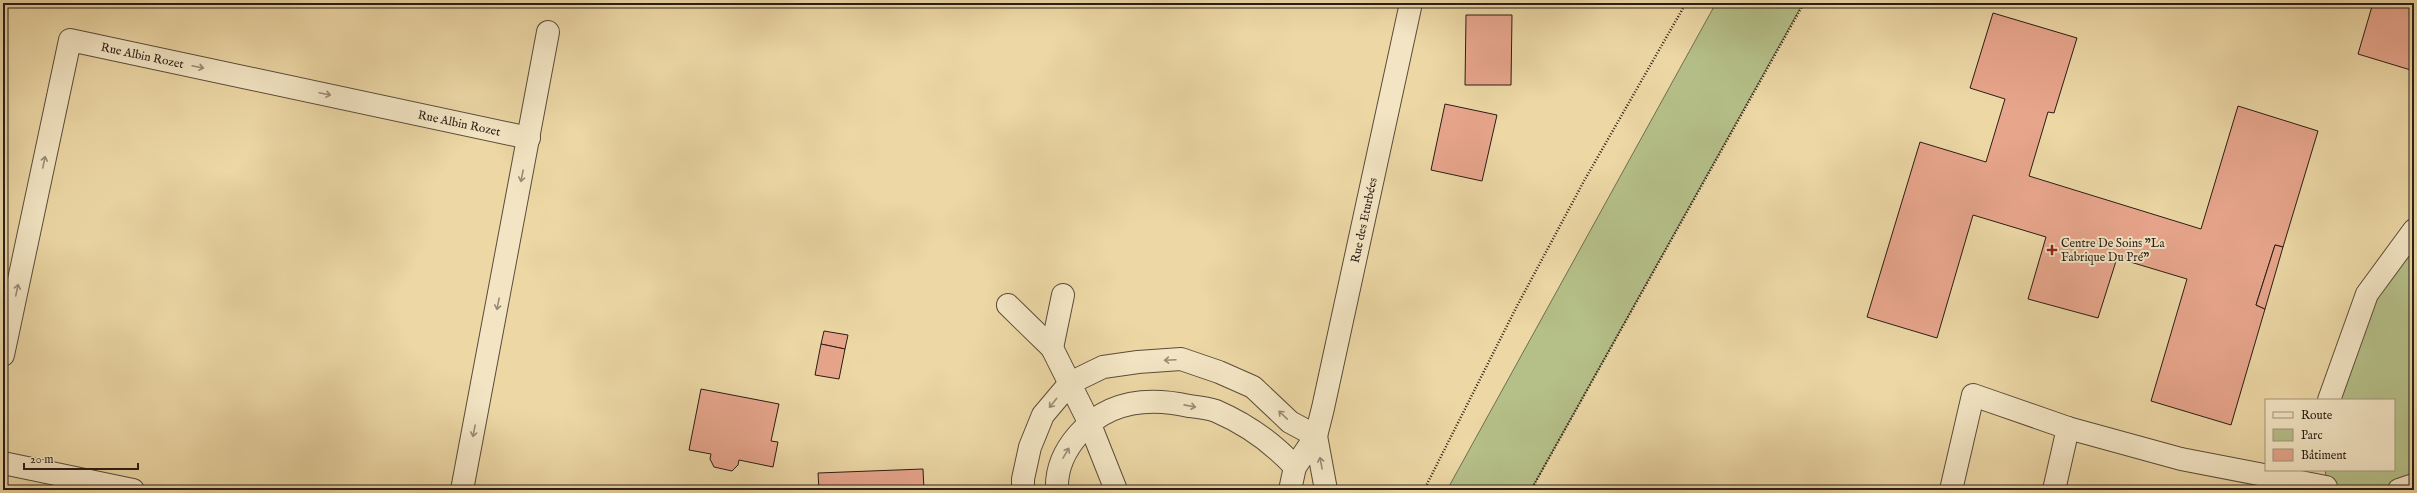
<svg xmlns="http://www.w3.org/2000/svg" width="2417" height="493" font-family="'IM FELL English',serif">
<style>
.green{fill:#b5bf88;stroke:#6f6e4f}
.building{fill:#e7a58c;stroke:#291d16}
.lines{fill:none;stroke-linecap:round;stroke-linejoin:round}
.minor-casing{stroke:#5a4c3a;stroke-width:24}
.path{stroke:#291d16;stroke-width:2.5;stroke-dasharray:1 2;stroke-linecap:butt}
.minor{stroke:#f3e5c4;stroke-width:22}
.oneway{stroke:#988b76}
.poi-dot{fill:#8f2418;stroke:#f3e5c4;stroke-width:1.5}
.labels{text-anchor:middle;stroke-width:4;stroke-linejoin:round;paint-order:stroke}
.street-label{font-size:12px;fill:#291d16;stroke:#f3e5c4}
.poi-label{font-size:12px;fill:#291d16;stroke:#f3e5c4;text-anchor:start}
</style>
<rect width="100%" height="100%" fill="#ecd7a5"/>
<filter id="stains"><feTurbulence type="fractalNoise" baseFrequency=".005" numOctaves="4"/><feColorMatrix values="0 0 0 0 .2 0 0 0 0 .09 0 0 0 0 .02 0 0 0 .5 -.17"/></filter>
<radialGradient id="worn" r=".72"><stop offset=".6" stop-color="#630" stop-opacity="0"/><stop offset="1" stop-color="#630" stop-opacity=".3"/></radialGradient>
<g class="green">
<path d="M1716 3H1803L1531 490H1447Z"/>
<path d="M2414 230V490H2328L2325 470H2394V400H2329L2367 294Z"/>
</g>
<g class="building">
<path d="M2373 3H2414V71L2358 54Z"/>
<path d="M1993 13 2077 38 2054 113 2048 112 2029 176 2201 229 2238 106 2318 131 2283 247 2275 245 2256 305 2265 309 2231 425 2151 401 2187 279 2117 258 2098 318 2028 299 2046 237 1973 215 1937 338 1867 317 1920 142 1986 162 2005 99 1970 88Z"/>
<path d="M1466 15H1512L1511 85H1465Z"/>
<path d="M1445 104 1497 115 1482 181 1431 170Z"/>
<path d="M2275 245 2283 247 2265 309 2256 305Z"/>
<path d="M2414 288V302H2411Z"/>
<path d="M824 331 848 335 845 349 821 344Z"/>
<path d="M821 344 845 349 839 379 815 375Z"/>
<path d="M701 389 779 404 771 441 778 442 773 467 739 460 738 465 732 471 714 467 710 459 711 454 689 450Z"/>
<path d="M923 469 924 490H819L818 473Z"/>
</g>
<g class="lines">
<defs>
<g id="minor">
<path d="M1008 305 1052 348 1089 422 1116 490"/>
<path d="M1052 348 1063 295"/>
<path id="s1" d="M3 355 70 40 529 138"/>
<path d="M2329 400 2367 294 2414 230"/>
<path d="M1316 436 1326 490"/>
<path d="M3 463 133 490"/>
<path d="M462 490 548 32"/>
<path d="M1023 490V479L1030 447 1043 415 1070 383 1103 367 1138 362 1181 359 1219 372 1253 387 1290 422 1316 436"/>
<path d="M1057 490C1056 469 1065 450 1078 435 1107 401 1148 397 1189 406 1198 407 1208 408 1216 411 1246 424 1273 443 1295 467"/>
<path id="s2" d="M1290 490 1295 467 1316 436 1323 408 1411 3"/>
<path d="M1951 490 1973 395 2068 428 2181 459 2326 487"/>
<path d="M2054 490 2068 428"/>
<path d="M2399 490 2414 485"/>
</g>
</defs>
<use href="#minor" class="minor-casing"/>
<g class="path">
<path d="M1424 490 1517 306 1584 181 1686 3"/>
<path d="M1531 490 1804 3"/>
</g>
<use href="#minor" class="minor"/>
</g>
<defs><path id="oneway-shaft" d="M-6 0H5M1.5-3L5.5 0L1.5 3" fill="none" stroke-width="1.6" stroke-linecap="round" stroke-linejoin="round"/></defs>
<g class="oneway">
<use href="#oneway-shaft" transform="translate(198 67) rotate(12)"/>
<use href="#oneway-shaft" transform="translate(325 94) rotate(12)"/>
<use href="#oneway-shaft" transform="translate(44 162) rotate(-78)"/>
<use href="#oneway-shaft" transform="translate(522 176) rotate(101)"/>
<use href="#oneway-shaft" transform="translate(17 290) rotate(-78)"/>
<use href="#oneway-shaft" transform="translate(498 304) rotate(101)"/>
<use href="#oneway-shaft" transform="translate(1170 360) rotate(177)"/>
<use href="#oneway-shaft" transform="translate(1053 403) rotate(129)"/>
<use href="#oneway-shaft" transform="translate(1190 406) rotate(11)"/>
<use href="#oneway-shaft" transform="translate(1283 415) rotate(-136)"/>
<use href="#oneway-shaft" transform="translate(474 431) rotate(101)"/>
<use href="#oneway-shaft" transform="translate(1066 453) rotate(-60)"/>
<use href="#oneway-shaft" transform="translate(1321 463) rotate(-101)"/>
</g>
<path class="poi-dot" d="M2050 244h4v4h4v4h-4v4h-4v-4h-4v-4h4z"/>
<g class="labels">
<g class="street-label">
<text dy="4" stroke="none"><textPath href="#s1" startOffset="396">Rue Albin Rozet</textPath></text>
<text dy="4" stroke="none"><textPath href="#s1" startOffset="720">Rue Albin Rozet</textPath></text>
<text dy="4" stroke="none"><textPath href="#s2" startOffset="282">Rue des Eturbées</textPath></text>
</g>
<g class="poi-label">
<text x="2061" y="247">Centre De Soins "La<tspan x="2061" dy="14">Fabrique Du Pré"</tspan></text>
</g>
</g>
<rect width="2417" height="493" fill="none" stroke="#ecd7a5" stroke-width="16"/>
<rect x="4" y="4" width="2409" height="485" fill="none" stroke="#291d16" stroke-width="2"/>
<rect x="8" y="8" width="2401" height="477" fill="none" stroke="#291d16"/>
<rect x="2265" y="399" width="130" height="72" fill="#f3e5c4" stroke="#a2957e"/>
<rect x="2273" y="412" width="20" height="6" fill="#f3e5c4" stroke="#a2957e"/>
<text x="2301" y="419" font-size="12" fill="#291d16">Route</text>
<rect x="2273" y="429" width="20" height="12" fill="#b5bf88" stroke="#a2957e"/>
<text x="2301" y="439" font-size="12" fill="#291d16">Parc</text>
<rect x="2273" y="449" width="20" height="12" fill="#e7a58c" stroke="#a2957e"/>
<text x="2301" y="459" font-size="12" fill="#291d16">Bâtiment</text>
<path d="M24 463v6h114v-6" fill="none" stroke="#291d16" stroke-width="2"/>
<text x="30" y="463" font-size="12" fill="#291d16" stroke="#f3e5c4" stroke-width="3" paint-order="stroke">20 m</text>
<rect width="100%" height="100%" filter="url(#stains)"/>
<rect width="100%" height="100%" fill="url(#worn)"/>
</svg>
